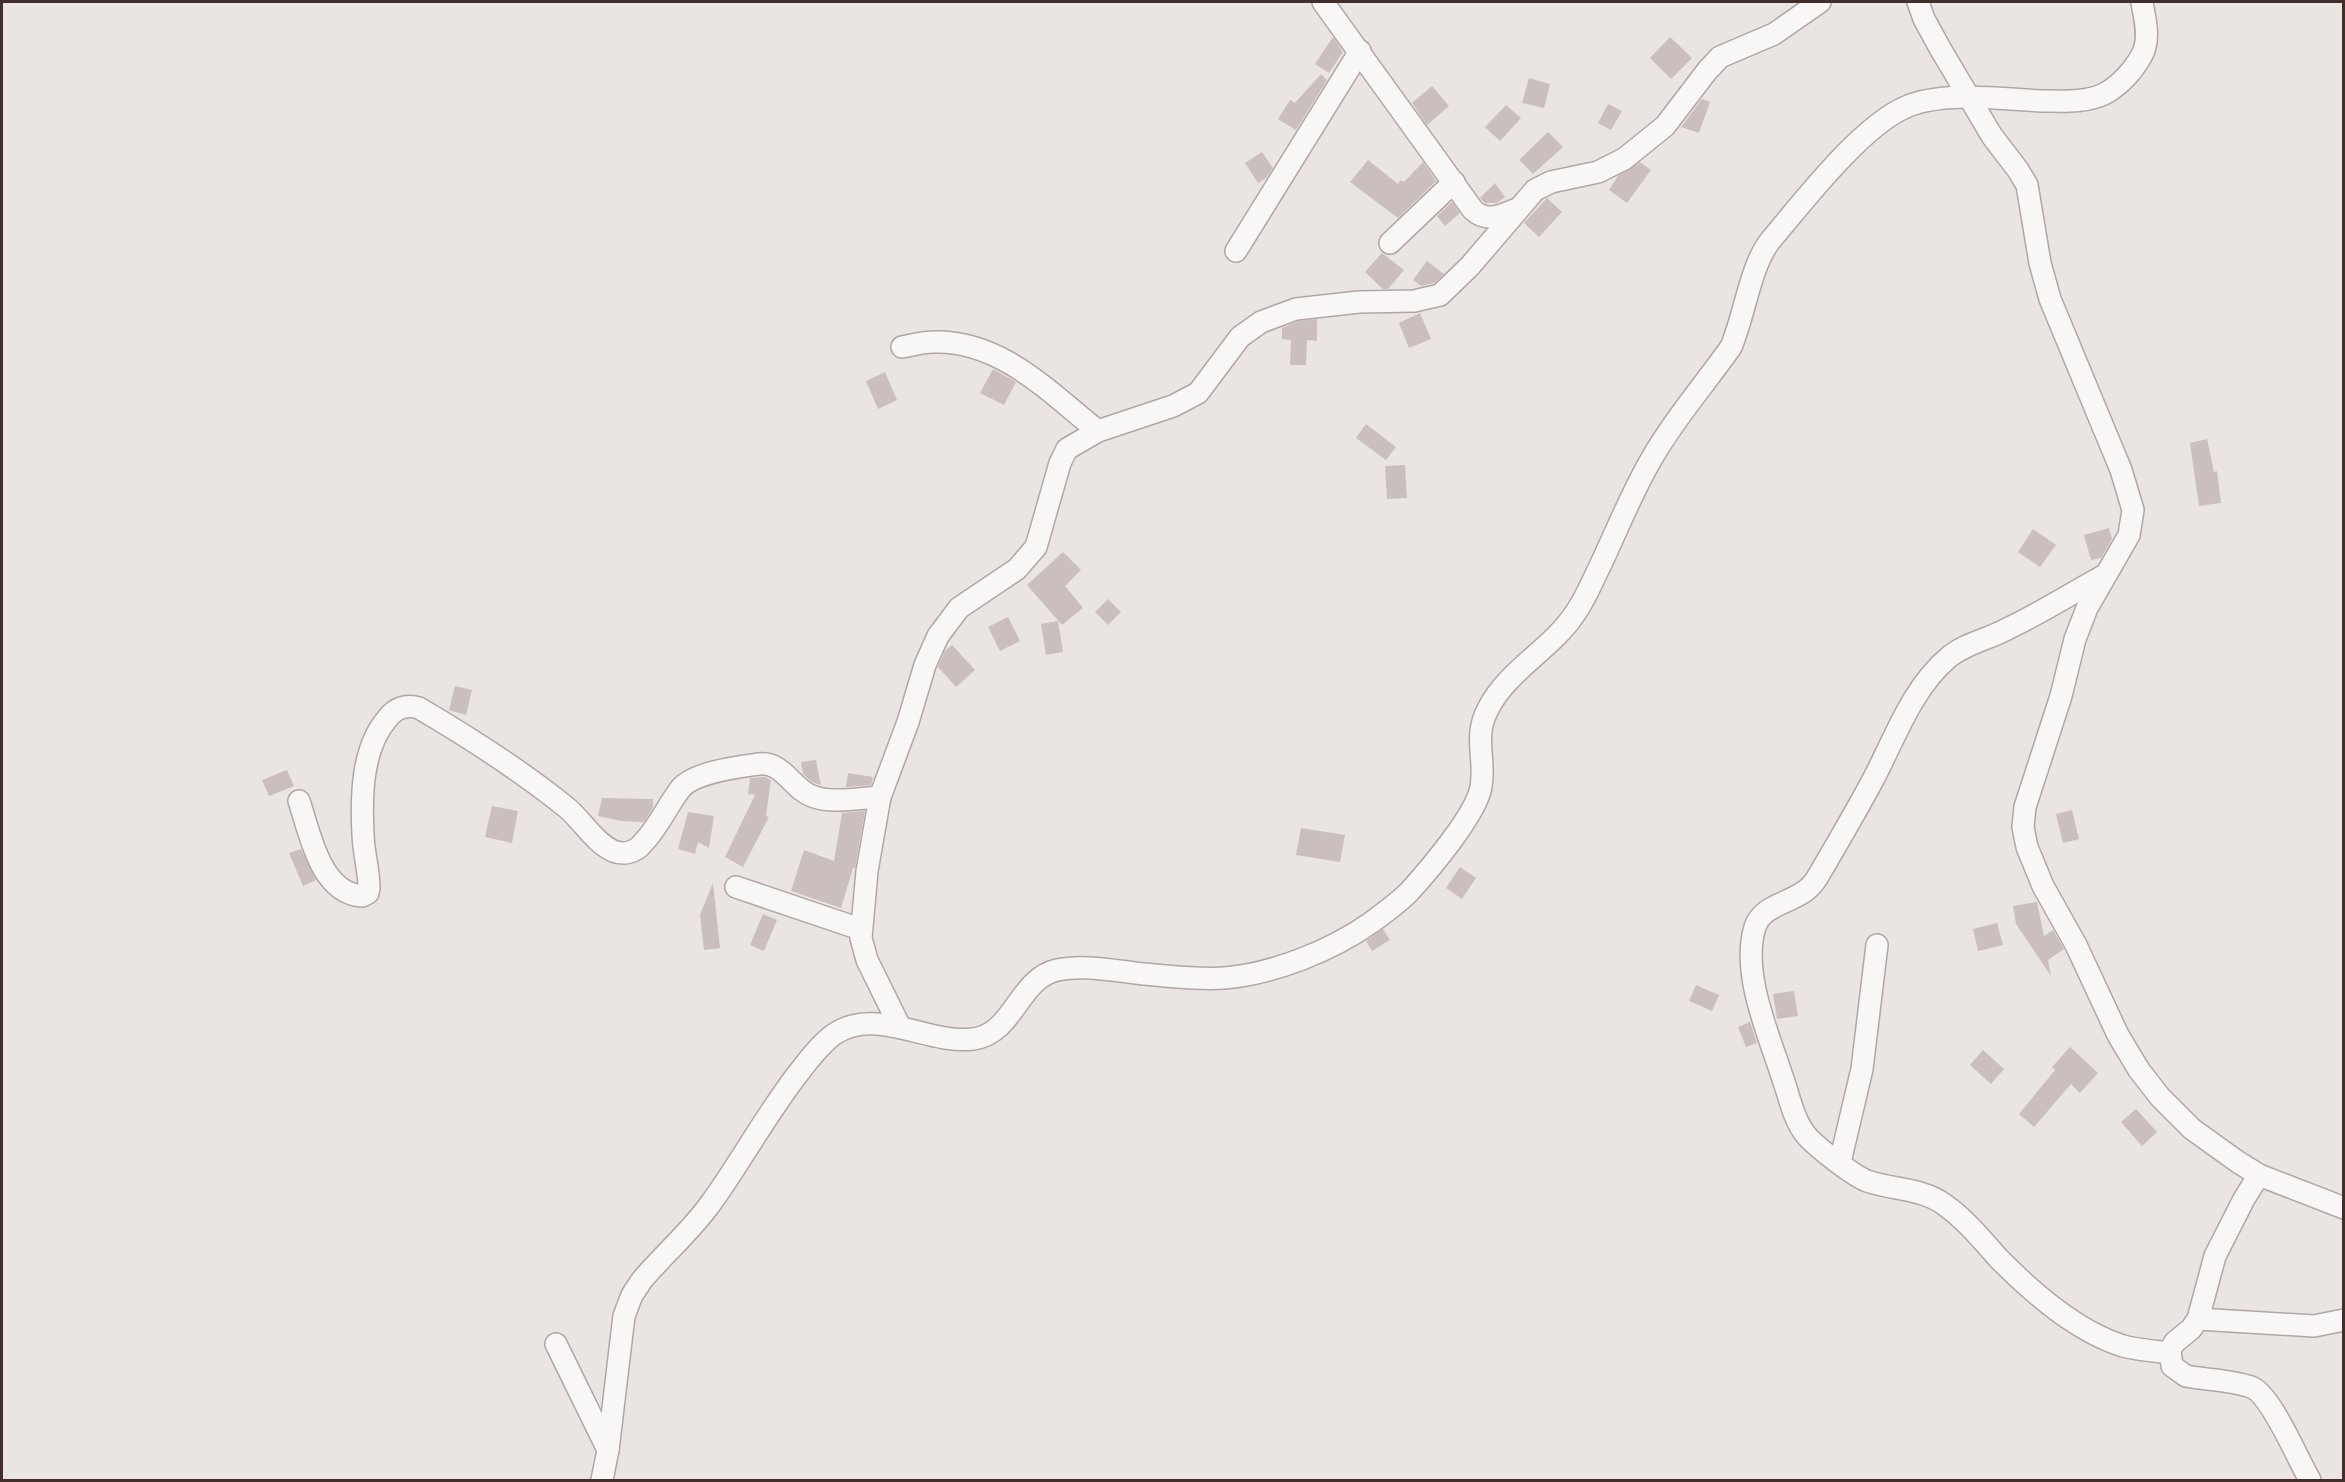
<svg xmlns="http://www.w3.org/2000/svg" width="2345" height="1482" font-family="Poppins,sans-serif">
<style>
.building{fill:#cabfbd}
.lines{fill:none;stroke-linecap:round;stroke-linejoin:round}
.minor-casing{stroke:#b1a6a5;stroke-width:24}
.minor{stroke:#f9f6f6;stroke-width:21}
</style>
<rect width="100%" height="100%" fill="#eae4e3"/>
<g class="building">
<path d="M1333 37 1343 52 1329 73 1315 64Z"/>
<path d="M1670 37 1692 58 1671 79 1650 58Z"/>
<path d="M1321 74 1327 80 1296 130 1278 119 1290 100 1295 103Z"/>
<path d="M1529 78 1550 84 1544 108 1522 103Z"/>
<path d="M1432 86 1449 106 1427 125 1412 103Z"/>
<path d="M1702 99 1710 102 1699 133 1681 127Z"/>
<path d="M1608 104 1622 111 1611 130 1598 123Z"/>
<path d="M1506 105 1521 118 1500 141 1485 127Z"/>
<path d="M1548 132 1563 147 1533 174 1519 160Z"/>
<path d="M1262 152 1273 168 1266 178 1258 183 1245 163Z"/>
<path d="M1368 160 1398 184 1401 180 1404 182 1423 162 1436 181 1398 218 1350 182Z"/>
<path d="M1640 162 1651 170 1627 203 1609 190 1618 176Z"/>
<path d="M1495 183 1505 197 1497 203H1485L1480 198Z"/>
<path d="M1547 198 1562 212 1539 237 1524 223Z"/>
<path d="M1452 202 1460 213 1445 226 1437 216Z"/>
<path d="M1382 253 1404 270 1388 289H1383L1365 272Z"/>
<path d="M1427 261 1444 274 1434 283 1421 286 1413 280Z"/>
<path d="M1420 313 1431 339 1409 348 1399 323Z"/>
<path d="M1317 319V341L1307 340 1306 365H1290L1291 340 1282 339V328L1299 321Z"/>
<path d="M993 369 1016 382 1004 405 980 393Z"/>
<path d="M885 372 897 400 878 409 866 381Z"/>
<path d="M1366 424 1396 447 1386 460 1356 438Z"/>
<path d="M2207 439 2214 472 2217 471 2221 503 2199 506 2190 443Z"/>
<path d="M1405 465 1407 498 1387 499 1385 466Z"/>
<path d="M2109 528 2112 539 2101 558 2091 560 2084 535Z"/>
<path d="M2033 529 2056 545 2040 567 2018 552Z"/>
<path d="M1063 552 1081 570 1065 586 1083 608 1062 625 1027 585Z"/>
<path d="M1108 599 1121 612 1108 625 1095 612Z"/>
<path d="M1008 617 1020 641 1000 651 988 627Z"/>
<path d="M1058 621 1063 652 1046 655 1041 624Z"/>
<path d="M952 645 975 670 956 687 938 667 945 651Z"/>
<path d="M455 686 472 690 466 715 449 710Z"/>
<path d="M816 760 821 785 812 782 803 774 801 762Z"/>
<path d="M287 770 294 786 269 796 262 780Z"/>
<path d="M848 773 873 777 871 785 846 787Z"/>
<path d="M765 777 771 780 766 816 769 817 743 867 725 857 755 795 748 794 750 778Z"/>
<path d="M602 798 653 799V807L644 822 621 821 598 816Z"/>
<path d="M492 806 518 811 512 843 485 837Z"/>
<path d="M2072 810 2079 839 2063 843 2056 814Z"/>
<path d="M865 811 855 868H853L841 908 791 891 804 850 834 861 842 813Z"/>
<path d="M688 812 714 816 709 848 698 842 695 854 678 849Z"/>
<path d="M1301 828 1345 835 1340 862 1296 855Z"/>
<path d="M301 849 316 880 303 886 289 853Z"/>
<path d="M1460 867 1476 878 1462 899 1446 888Z"/>
<path d="M713 883 720 948 704 950 700 915Z"/>
<path d="M2037 902 2044 936 2053 930 2064 949 2048 960 2051 976 2016 924 2013 906Z"/>
<path d="M763 914 777 920 764 951 750 945Z"/>
<path d="M1997 923 2003 945 1978 951 1973 929Z"/>
<path d="M1383 929 1390 940 1372 951 1366 941Z"/>
<path d="M1696 985 1719 995 1712 1011 1689 1001Z"/>
<path d="M1794 991 1798 1016 1777 1019 1773 994Z"/>
<path d="M1750 1022 1757 1043 1746 1047 1738 1027Z"/>
<path d="M2070 1047 2098 1073 2080 1093 2071 1084 2034 1127 2019 1114 2055 1070 2052 1067Z"/>
<path d="M1983 1050 2004 1069 1991 1084 1970 1065Z"/>
<path d="M2136 1109 2157 1132 2142 1146 2121 1122Z"/>
</g>
<g class="lines">
<defs>
<g id="minor">
<path d="M1323 2 1473 210C1487 223 1502 215 1517 209"/>
<path d="M1918 2 1924 19 1941 50 1992 136 2018 170 2027 185 2040 263 2050 299 2121 470 2133 510 2129 535 2087 608 2075 639 2061 696 2025 807 2023 827 2027 847 2043 886 2076 945 2118 1035 2139 1070 2160 1097 2192 1129 2238 1162 2259 1175 2344 1208"/>
<path d="M1390 243 1454 182"/>
<path d="M1236 251 1360 51"/>
<path d="M902 347C912 345 923 342 934 342 1001 340 1050 393 1098 431"/>
<path d="M2105 575C2072 593 2041 613 2007 629 1989 639 1966 643 1949 657 1913 687 1896 735 1875 776 1857 810 1837 844 1817 878 1801 905 1764 900 1755 927 1741 972 1768 1033 1782 1076 1789 1095 1793 1119 1806 1135 1816 1147 1854 1176 1867 1181 1893 1190 1922 1188 1945 1205 1966 1220 1982 1240 1999 1259 2033 1293 2076 1331 2123 1346 2138 1350 2154 1351 2170 1353"/>
<path d="M299 801C310 833 320 893 362 896L368 893 369 888C369 869 363 851 363 833 361 796 362 748 387 719 395 708 406 704 419 708 470 738 520 770 566 807 582 820 594 842 613 851 623 855 635 853 642 844 658 828 667 806 681 788 695 772 738 767 759 764 783 761 792 789 812 796 831 804 859 798 880 797"/>
<path d="M736 887 860 929"/>
<path d="M900 1027 867 960 861 938 867 871 880 797 908 722 925 665 938 636 959 608 1017 569 1036 547 1060 463 1067 449 1098 431 1173 406 1198 393 1240 337 1261 322 1296 309 1359 302 1414 301 1440 295 1470 266 1535 190 1551 182 1598 172 1624 159 1665 126 1707 71 1720 57 1774 34 1820 2"/>
<path d="M1840 1162 1862 1069 1877 945"/>
<path d="M2259 1175 2244 1199 2215 1256 2198 1319 2191 1329 2175 1342 2170 1350 2172 1366 2186 1376C2207 1380 2231 1380 2251 1387 2271 1394 2298 1460 2310 1480"/>
<path d="M2198 1319 2314 1326 2344 1320"/>
<path d="M556 1344 608 1450"/>
<path d="M602 1480 608 1450 624 1316 632 1295 642 1280C664 1254 691 1231 711 1203 742 1160 767 1113 800 1071 810 1058 820 1045 833 1035 875 1005 928 1045 973 1039 1014 1034 1018 979 1057 970 1084 964 1116 971 1144 974 1170 976 1197 980 1224 978 1273 974 1331 951 1372 922 1384 913 1398 903 1409 892 1429 870 1476 815 1481 787 1486 759 1473 737 1488 709 1507 671 1550 650 1574 615 1585 600 1592 582 1600 566 1617 530 1632 492 1652 458 1674 419 1705 384 1731 347 1745 314 1750 267 1770 241 1802 203 1861 126 1906 107 1943 91 2001 99 2041 101 2063 101 2085 103 2104 94 2116 88 2124 80 2132 70 2137 63 2143 56 2145 47 2149 32 2144 16 2142 2"/>
</g>
</defs>
<use href="#minor" class="minor-casing"/>
<use href="#minor" class="minor"/>
</g>
<rect width="2345" height="1482" fill="none" stroke="#422f2c" stroke-width="6"/>
</svg>
